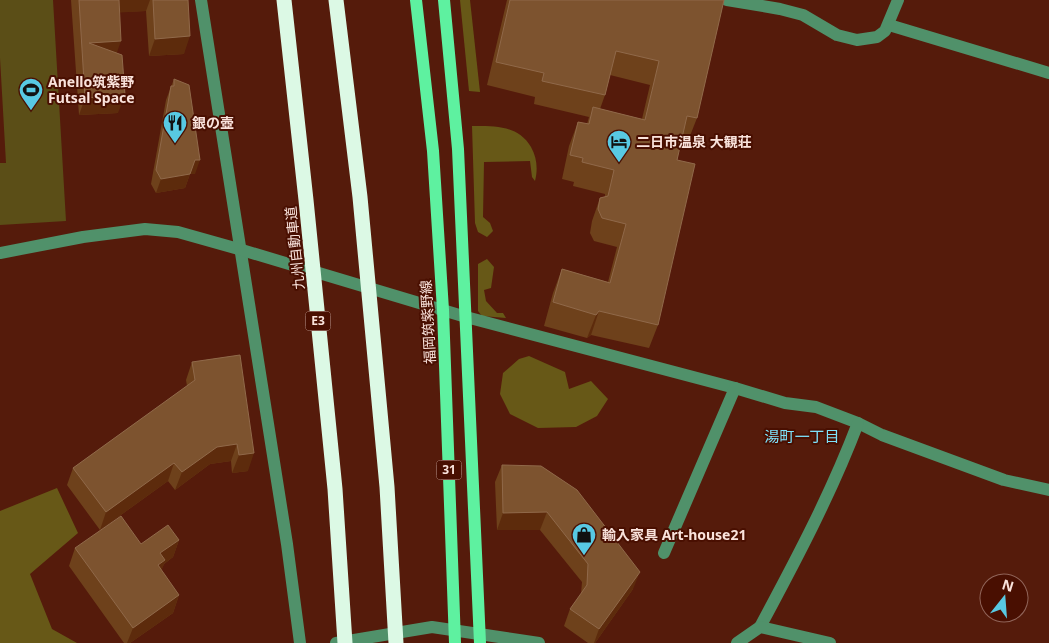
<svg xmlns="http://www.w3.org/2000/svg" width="1049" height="643" font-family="'Noto Sans','Noto Sans JP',sans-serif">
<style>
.green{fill:#5b4e17}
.forest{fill:#675817}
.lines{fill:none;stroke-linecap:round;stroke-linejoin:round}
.minor{stroke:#50916a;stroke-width:12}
.major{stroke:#5ef1a0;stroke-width:12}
.highway{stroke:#dcf9e5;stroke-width:15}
.wall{fill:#6e411b;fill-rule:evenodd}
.shaded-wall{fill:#5d2b0c}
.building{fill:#7d532f;stroke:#90694a}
.labels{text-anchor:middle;stroke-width:4;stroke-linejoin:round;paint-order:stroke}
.shield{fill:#490f01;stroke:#c5a39a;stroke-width:1}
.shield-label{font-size:12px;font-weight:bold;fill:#fae3dc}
.poi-label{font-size:14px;font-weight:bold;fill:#fae3dc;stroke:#490f01;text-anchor:start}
.street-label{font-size:14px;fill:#fae3dc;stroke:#490f01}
.neighbourhood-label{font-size:15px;fill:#7ee2fb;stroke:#490f01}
</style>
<rect width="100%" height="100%" fill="#551b0b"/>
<path class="green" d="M0 0H53L66 221 0 225V163H6L0 58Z"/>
<g class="forest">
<path d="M460 0H470L480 92 469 91Z"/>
<path d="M472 126C494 126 518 125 531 147 537 158 538 169 535 181L532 177 530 161 484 162 483 217 490 223 493 231 487 237 478 232 475 223Z"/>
<path d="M487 259 494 267 491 288 484 290 486 301 497 313H503L506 318 482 316 478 311V264Z"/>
<path d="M529 356 565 372 569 389 591 381 608 399 597 416 576 427 538 428 510 414 500 394 503 373 519 359Z"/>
<path d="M57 488 78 533 30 574 52 629 77 643H0V511Z"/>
</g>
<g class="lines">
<g class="minor">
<path d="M201 0 287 544 300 643"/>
<path d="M727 0 780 9 803 15 837 35 857 40 877 37 885 31 898 0"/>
<path d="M889 25 1049 73"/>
<path d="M0 253 83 237 145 229 178 232 242 250 466 317 735 388 785 403 816 407 858 423 882 435 1004 480 1049 490"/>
<path d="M664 553 735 388"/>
<path d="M760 627C796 560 831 494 858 423"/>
<path d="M336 643 432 627 539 643"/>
<path d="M737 643 760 627 830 643"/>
</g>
<g class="major">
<path d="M416 0 433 151 443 310 455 643"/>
<path d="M444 0 458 149 480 643"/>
</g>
<g class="highway">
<path d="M284 0 306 200 335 489 345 643"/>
<path d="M336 0 360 197 387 487 396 643"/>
</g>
</g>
<g class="wall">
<path d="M71 0H188L184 54 149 56 146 11 119 12 117 53 118 113 79 115Z"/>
<path d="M507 0H724L697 118 688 141 682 140 677 160 658 325 649 348 591 335 587 338 544 326 553 293 562 269 608 282 617 247 594 241 590 233 592 221 600 198 605 197V194L573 186 574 182 562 179 569 146 578 122 587 124 589 117 534 104 535 97 487 85ZM610 75 650 85 642 119 600 109 605 95Z"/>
<path d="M174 79 195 174H190L185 188 156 193 151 184 166 100Z"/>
<path d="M240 355 248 471 232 473 231 461 210 464 175 490 168 481 100 530 67 485 73 468 187 386 186 380 192 362Z"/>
<path d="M502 465 633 589 595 643H588L564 626 570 609 581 594 582 582 540 530H497L495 482Z"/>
<path d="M179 540 173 557 164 564 161 570 179 595 173 613 130 643H124L69 566 75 548 141 544Z"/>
</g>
<g class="shaded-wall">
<path d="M116 0H150L146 11 112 13Z"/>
<path d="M190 36 184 54 149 56 155 39Z"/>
<path d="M121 41 115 58 89 43Z"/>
<path d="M125 95 118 113 79 115 85 98Z"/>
<path d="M195 160H200L195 174H190L185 188 156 193 161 179Z"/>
<path d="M599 311 591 335 587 338 596 315Z"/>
<path d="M237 444 231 461 210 464 175 490 182 472 217 447Z"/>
<path d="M254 453 248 471 232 473 239 455Z"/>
<path d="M174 463 168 481 100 530 106 512Z"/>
<path d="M547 512 540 530H497L503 513Z"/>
<path d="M179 540 173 557 164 564 159 577 151 583 160 553Z"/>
<path d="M640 572 633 589 595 643H594L599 629Z"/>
<path d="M179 595 173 613 130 643H127L133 628Z"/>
</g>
<g class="building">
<path d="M79 0H119L121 41 89 43 122 55 125 95 85 98Z"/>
<path d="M153 0H188L190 36 155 39Z"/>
<path d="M510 0H724L697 118 687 116 677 160 695 164 658 325 599 311 596 315 553 302 562 269 610 283 626 224 602 218 598 209 600 198 608 196 614 170 582 162 583 158 570 155 578 122 589 124 593 107 645 120 659 61 616 51 605 95 542 81 544 73 496 62Z"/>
<path d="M174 79 189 85 200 160H195L190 174 161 179 156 170 171 86H174Z"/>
<path d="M240 355 254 453 239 455 237 444 217 447 182 472 174 463 106 512 73 468 195 380 192 362Z"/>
<path d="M502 465 541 466 577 490 640 572 599 629 570 609 587 585 588 564 547 512 503 513Z"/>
<path d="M121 516 141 544 168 525 179 540 160 553 165 560 158 565 179 595 133 628 75 548Z"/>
</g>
<defs>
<symbol id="stadium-pin" viewBox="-11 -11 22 30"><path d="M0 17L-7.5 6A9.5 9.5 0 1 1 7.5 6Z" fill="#58c9e3" stroke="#490f01"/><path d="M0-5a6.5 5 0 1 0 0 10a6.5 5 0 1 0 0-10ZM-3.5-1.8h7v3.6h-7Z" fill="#111"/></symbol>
<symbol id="restaurant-pin" viewBox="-11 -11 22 30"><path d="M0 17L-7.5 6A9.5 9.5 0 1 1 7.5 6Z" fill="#58c9e3" stroke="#490f01"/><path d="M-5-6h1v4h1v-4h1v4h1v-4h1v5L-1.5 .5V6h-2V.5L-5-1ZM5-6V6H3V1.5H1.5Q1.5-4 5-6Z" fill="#111"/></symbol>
<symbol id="hotel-pin" viewBox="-11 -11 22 30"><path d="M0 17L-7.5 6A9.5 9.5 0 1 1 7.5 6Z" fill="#58c9e3" stroke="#490f01"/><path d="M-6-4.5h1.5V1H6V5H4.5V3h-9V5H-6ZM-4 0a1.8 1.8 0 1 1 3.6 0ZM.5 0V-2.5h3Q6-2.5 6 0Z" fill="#111"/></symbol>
<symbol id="shop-pin" viewBox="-11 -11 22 30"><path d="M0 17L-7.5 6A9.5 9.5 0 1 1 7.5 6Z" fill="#58c9e3" stroke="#490f01"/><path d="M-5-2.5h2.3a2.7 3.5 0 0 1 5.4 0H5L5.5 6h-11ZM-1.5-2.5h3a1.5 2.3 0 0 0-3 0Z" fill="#111"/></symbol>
</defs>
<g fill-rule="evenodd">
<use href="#stadium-pin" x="17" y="76" width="28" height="38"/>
<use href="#restaurant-pin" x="161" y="109" width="28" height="38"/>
<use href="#hotel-pin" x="605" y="128" width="28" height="38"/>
<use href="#shop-pin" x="570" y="521" width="28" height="38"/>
</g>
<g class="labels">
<g class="shield">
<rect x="305.5" y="311.5" width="25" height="19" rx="4"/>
<rect x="436.5" y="460.5" width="25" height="19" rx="4"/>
</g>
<g class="shield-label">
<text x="318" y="325">E3</text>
<text x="449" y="474">31</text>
</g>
<g class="poi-label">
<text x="48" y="87">Anello筑紫野<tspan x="48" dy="16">Futsal Space</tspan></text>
<text x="192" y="128">銀の壺</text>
<text x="636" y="147">二日市温泉 大観荘</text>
<text x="602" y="540">輸入家具 Art-house21</text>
</g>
<g class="street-label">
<text transform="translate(295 248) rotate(-96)" y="5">九州自動車道</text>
<text transform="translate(428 322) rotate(-93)" y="5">福岡筑紫野線</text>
</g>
<g class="neighbourhood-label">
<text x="802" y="442">湯町一丁目</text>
</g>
</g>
<g transform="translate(1004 598) rotate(17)"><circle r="24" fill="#490f01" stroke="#906459"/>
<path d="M0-4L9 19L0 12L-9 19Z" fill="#58c9e3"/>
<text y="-8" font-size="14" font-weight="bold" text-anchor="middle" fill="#fae3dc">N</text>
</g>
</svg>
